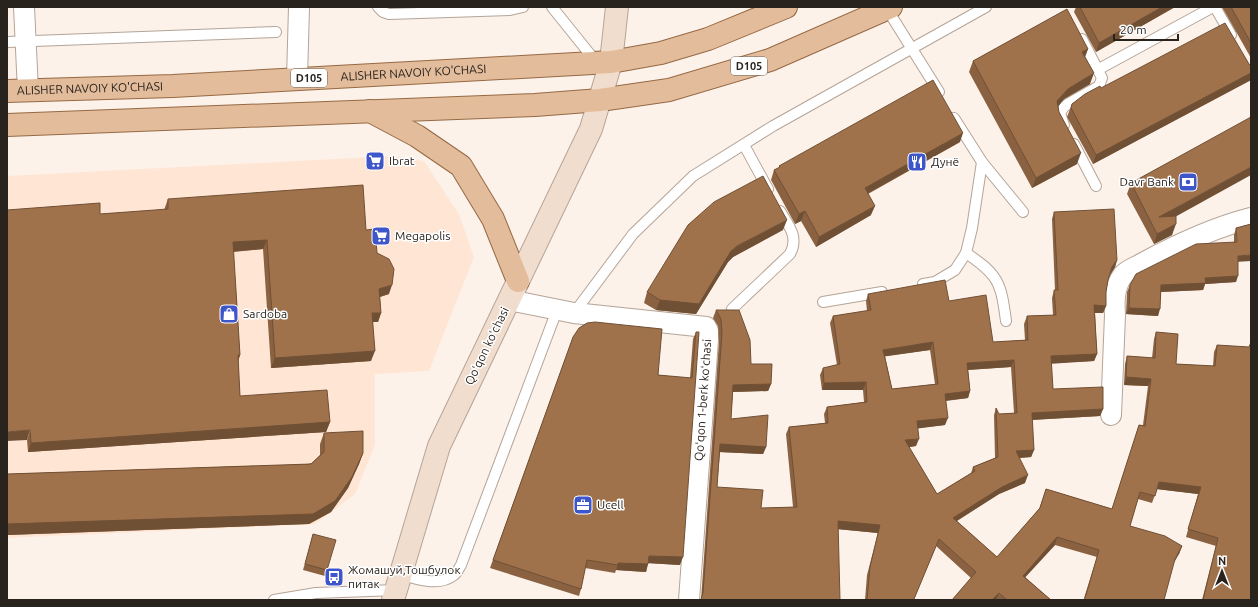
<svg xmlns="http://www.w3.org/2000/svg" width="1258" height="607" font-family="Ubuntu,sans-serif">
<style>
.built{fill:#ffe6d4}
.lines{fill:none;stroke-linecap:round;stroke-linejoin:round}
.lane-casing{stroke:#b5a497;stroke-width:12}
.street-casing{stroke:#b5a497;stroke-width:22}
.secondary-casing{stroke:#b5a497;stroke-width:24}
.primary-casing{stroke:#966944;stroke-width:24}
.lane{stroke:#fff;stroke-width:10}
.street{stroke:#fff;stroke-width:20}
.secondary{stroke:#f1ddcd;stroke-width:22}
.primary{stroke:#e3bc9b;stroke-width:22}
.wall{fill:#8a6241;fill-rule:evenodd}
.shaded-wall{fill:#705035}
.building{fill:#a0724c;stroke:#705035;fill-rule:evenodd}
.labels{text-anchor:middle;stroke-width:3;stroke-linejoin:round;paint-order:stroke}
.shield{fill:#fff;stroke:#696562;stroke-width:1}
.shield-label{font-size:11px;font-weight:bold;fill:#29231e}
.street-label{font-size:12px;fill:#29231e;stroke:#fff}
.poi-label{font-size:12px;fill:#29231e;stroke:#fff;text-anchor:start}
</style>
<rect width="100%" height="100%" fill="#fcf2ea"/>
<path class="built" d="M393 156 424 161 459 214 474 257 429 371 375 374V445L355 494 315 524 7 538V176Z"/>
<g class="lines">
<defs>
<g id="lane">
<path d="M378 7 383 12 389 14 510 10 523 7"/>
<path d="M552 7 597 63"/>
<path d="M1215 7 1231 35"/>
<path d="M887 9 939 92"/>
<path d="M7 42 276 32"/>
<path d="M1099 69 1213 7"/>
<path d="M954 118 982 162 1023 212"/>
<path d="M1064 125 1060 113 1064 107 1069 103 1099 86 1102 78 1082 39"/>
<path d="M1074 144 1096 186"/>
<path d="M744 145 768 189"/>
<path d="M966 253C999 275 1001 283 1006 321"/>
<path d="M923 284 935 282 955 270 966 253 972 228 982 162"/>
<path d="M823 302 882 292"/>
<path d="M732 309 790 254C799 237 789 226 780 211"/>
<path d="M574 313 633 234 693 176 773 126 986 7"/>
<path d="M400 574C416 579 439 587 454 575 457 573 459 568 461 565L557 310"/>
<path d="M274 600 316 593 396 590"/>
</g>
<g id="street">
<path d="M24 7 28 91"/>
<path d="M297 79 299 7"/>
<path d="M509 300 574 313 706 327 708 331V340L689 600"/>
<path d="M1111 415 1115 315C1114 301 1114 287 1123 275 1127 270 1136 267 1141 264 1176 245 1212 228 1251 218"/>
</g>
<path id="secondary" d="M393 600 439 446 591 129 611 62 617 7"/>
<g id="primary">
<path id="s1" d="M7 91 173 86 611 62 661 53 708 39 786 7"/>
<path d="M370 111 417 136 461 166 493 219 518 281"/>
<path d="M7 125 535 105 600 100 669 90 770 60 891 7"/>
</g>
</defs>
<use href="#lane" class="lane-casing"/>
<use href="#street" class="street-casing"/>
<use href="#secondary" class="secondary-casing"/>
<use href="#primary" class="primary-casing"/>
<use href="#lane" class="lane"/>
<use href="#street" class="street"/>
<use href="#secondary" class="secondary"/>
<use href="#primary" class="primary"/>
</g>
<g class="wall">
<path d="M1076 7H1175L1096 52 1074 12Z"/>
<path d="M1222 7H1251V58Z"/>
<path d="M1088 49 1085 57 1090 84 1064 99 1058 106 1059 112 1077 164 1032 188 969 72 973 61Z"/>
<path d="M1249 64 1251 66V80L1093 164 1067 117 1072 104 1101 88Z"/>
<path d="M960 142 868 194 871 215 816 247 801 221 795 224 771 180 774 170 779 168V166Z"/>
<path d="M1131 183 1176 216 1172 235 1154 244 1127 194Z"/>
<path d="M168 199 366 230 377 253 389 294 380 297 381 313 378 322H373L371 361 271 368 263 249 233 252 240 355 238 362 240 396 330 422 326 432 28 452 27 440 100 214 164 210Z"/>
<path d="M1054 212 1117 260 1115 267 1110 275 1108 280 1106 292V306L1103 313H1095L1097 354 1094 361 1051 363 1053 389 1103 409 1100 416 1032 420 1034 450 1031 457 1020 458 1025 483 999 494 957 521 997 557 1039 509 1046 489 1112 509 1139 425H1143L1148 386 1124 385 1125 364 1127 356 1152 358 1154 339 1156 332 1176 364 1213 366 1214 352 1217 345 1249 347 1251 342V600H1202L1216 546 1186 537 1198 494 1157 489 1152 503 1138 499 1130 526 1182 546 1179 554 1084 598 1097 557 1055 545 1025 577 1051 600H952L971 578 936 546 914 599 915 600H865L867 575 878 533 838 529 701 600 719 341 718 326 713 318 716 310 751 364 771 384 768 391 733 392 731 419 766 447 763 454 720 452 717 487 761 508 793 507 786 434 789 427 825 423 824 414 827 407 864 402 863 390H822L820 375 823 368 837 365 830 323 833 316 867 311 866 301 868 294 949 301 993 342 1025 340 1024 324 1027 316 1053 315 1052 298 1054 290H1055L1052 219ZM930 350 935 384 892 389 885 356ZM1011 367 1014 413 999 414 996 408 994 415 995 458 973 467 971 473 937 494 909 447 916 446 918 428 945 425 946 401 968 398 970 391 968 370Z"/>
<path d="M1236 228 1238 262 1236 282 1205 284 1203 290 1161 292 1158 316 1126 314 1127 292 1130 285 1234 242V235Z"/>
<path d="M783 230 733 257 728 262 696 314 656 310 644 303 647 292Z"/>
<path d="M696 332 680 565 648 563 646 572 616 570 615 573 585 568 581 589 579 596 490 568 573 337 658 375 690 378 693 339Z"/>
<path d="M324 433 363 453 359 464 348 488 331 512 309 524 7 535V474L311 464 320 455V444Z"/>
<path d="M313 534 327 570 325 576 303 570Z"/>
</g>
<g class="shaded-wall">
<path d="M1162 7H1175L1096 52 1099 43Z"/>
<path d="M1088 49 1084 59 1082 52Z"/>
<path d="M1094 73 1090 84 1064 99 1054 112 1057 101 1068 89Z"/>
<path d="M1251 73V80L1093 164 1096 155Z"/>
<path d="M963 133 960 142 861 197 865 188Z"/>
<path d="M1081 153 1077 164 1032 188 1036 178Z"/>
<path d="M1251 167V175L1155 228 1159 217Z"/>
<path d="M875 206 871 215 816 247 819 237Z"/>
<path d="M805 211 801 221 795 224 799 214Z"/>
<path d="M787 220 783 230 733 257 728 262 696 314 656 310 660 300 731 251 737 246Z"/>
<path d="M1176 224 1172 235 1154 244 1157 234Z"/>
<path d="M267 240 263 249 229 252 233 242Z"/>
<path d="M1251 255V261L1235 262 1238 256Z"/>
<path d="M1117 260 1115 267 1110 275 1112 267Z"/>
<path d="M1238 276 1236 282 1205 284 1203 290 1159 292 1161 285 1205 278Z"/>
<path d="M392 285 389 294 376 298 379 289Z"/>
<path d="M1094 305 1106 306 1103 313H1092Z"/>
<path d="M1129 308 1160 309 1158 316 1126 314Z"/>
<path d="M372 313H381L378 322H369Z"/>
<path d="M933 342 930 350 881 357 883 350Z"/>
<path d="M375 351 371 361 271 368 275 358Z"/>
<path d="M1097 354 1094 361 1048 364 1051 356Z"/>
<path d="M238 355H240L237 364Z"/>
<path d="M1014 360 1011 367 965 370 967 363Z"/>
<path d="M1126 377 1151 379 1148 386 1124 385Z"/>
<path d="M866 382 863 390H822L824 383Z"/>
<path d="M771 384 768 391 731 392 733 385Z"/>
<path d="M970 391 968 398 942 401 945 394Z"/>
<path d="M1103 409 1100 416 1029 420 1032 413Z"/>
<path d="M948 418 945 425 914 429 917 421Z"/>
<path d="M330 422 326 432 28 452 31 443Z"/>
<path d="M30 430 27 440 7 441V432Z"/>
<path d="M919 439 916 446 903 448 905 440Z"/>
<path d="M720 444 766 447 763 454 718 452Z"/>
<path d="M1034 450 1031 457 1014 458 1016 451Z"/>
<path d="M363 453 359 464 348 488 331 512 309 524 7 535V524Z"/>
<path d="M1028 475 1025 483 999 494 950 525 953 518 1002 487Z"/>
<path d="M1159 482 1201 487 1198 494 1156 489Z"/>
<path d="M838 521 880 525 878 533 836 529Z"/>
<path d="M1057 537 1055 545 1020 583 1023 576Z"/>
<path d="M1182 546 1179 554 1172 566 1175 559Z"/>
<path d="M649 556 683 557 680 565 646 563Z"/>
<path d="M618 563 648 564 646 572 616 570Z"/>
<path d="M999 593 996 600H992Z"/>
</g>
<g class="building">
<path d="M1080 7H1162L1099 43Z"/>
<path d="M1231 7H1251V43Z"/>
<path d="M1067 9 1088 49 1082 52 1094 73 1068 89 1057 101 1059 112 1081 153 1036 178 973 61Z"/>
<path d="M1225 23 1249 64 1251 66V73L1096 155 1071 108 1072 104 1085 94 1100 86 1101 88Z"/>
<path d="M933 80 963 133 865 188 875 206 819 237 805 211 799 214 774 170 780 167 779 166Z"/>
<path d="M1251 117V167L1159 217 1176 216V224L1157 234 1131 183Z"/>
<path d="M763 176 787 220 737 246 731 251 699 304 660 300 647 292 688 225 714 202Z"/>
<path d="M363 185 366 230 375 229 377 253 389 259 394 269 392 285 379 289 381 313H372L375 351 275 358 267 240 233 242 240 355H238L240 396 327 390 330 422 31 443 30 430 7 432V210L100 203V214L168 209V199Z"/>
<path d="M1114 209 1117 260 1112 267 1108 280 1106 292V306L1094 305 1097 354 1051 356 1053 389 1103 387V409L1032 413 1034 450 1016 451 1028 475 1002 487 953 518 997 557 1040 508 1046 489 1112 509 1139 425 1145 426 1151 379 1126 377 1127 356 1155 358 1156 332 1178 334 1176 364 1215 366 1217 345 1249 347 1251 342V600H1203L1218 538 1188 529 1201 487 1159 482 1155 496 1140 492 1130 526 1165 536 1182 546 1175 559 1164 600H1084L1086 595 1099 550 1057 537 1023 576 1051 600H1007L999 593 992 600H952L976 572 939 539 914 599 915 600H867L870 567 880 525 838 521 840 600H700L701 599 703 593 722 333 721 319 716 310H739L750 340 751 364H772L771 384 733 385 731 419 768 415 766 447 720 444 717 487 763 490 761 508 797 507 789 427 828 423 827 407 867 402 866 382 824 383 823 368 840 364 833 316 871 310 868 294 945 280 949 301 986 295 993 342 1028 340 1027 316 1056 315 1054 290H1058L1054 212ZM933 342 938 384 892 389 883 350ZM1014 360 1017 413 999 414 996 408 998 457 973 467 975 471 937 494 905 440 919 439 917 421 948 418 945 394 970 391 967 363Z"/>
<path d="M1251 224V255L1238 256V276L1205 278 1206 283 1161 285 1160 309 1129 308 1130 285 1136 274 1196 244 1237 242 1236 228Z"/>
<path d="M595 322 662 329 658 375 692 378 696 332H699L683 557 649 556 648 564 618 563V565L587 560 581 589 493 560 573 337 579 328 587 323Z"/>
<path d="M363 431V453L352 477 335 501 313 514 7 524V474L311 464 324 452V433Z"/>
<path d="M313 534 336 540 327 570 305 564Z"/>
</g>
<defs>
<symbol id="supermarket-square" viewBox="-11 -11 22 22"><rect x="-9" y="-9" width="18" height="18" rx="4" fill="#3e56c9" stroke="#fff"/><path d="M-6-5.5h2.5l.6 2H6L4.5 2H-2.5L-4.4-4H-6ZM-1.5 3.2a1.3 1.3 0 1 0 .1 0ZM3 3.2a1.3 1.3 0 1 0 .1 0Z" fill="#fff"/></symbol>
<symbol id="restaurant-square" viewBox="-11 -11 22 22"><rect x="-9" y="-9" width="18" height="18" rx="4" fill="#3e56c9" stroke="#fff"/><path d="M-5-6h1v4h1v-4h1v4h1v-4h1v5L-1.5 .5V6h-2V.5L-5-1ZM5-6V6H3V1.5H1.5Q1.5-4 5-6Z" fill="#fff"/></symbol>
<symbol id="bank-square" viewBox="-11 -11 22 22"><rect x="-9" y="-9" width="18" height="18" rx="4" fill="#3e56c9" stroke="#fff"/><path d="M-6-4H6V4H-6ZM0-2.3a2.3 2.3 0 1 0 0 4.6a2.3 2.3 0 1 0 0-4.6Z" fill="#fff"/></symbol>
<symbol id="shop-square" viewBox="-11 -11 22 22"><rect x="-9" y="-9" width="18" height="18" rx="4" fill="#3e56c9" stroke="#fff"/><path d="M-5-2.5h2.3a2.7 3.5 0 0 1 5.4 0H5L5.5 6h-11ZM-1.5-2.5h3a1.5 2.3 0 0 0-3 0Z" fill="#fff"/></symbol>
<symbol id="office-square" viewBox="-11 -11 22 22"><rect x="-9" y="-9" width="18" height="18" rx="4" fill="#3e56c9" stroke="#fff"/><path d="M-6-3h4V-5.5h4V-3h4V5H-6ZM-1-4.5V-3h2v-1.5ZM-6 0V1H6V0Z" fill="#fff"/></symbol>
<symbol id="bus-square" viewBox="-11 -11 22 22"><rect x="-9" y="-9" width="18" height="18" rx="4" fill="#3e56c9" stroke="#fff"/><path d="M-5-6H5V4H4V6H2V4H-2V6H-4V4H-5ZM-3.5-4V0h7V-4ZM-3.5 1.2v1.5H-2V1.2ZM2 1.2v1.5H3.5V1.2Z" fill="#fff"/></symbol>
</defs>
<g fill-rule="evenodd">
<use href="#supermarket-square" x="364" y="150" width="22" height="22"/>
<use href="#restaurant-square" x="906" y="151" width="22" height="22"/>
<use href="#bank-square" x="1177" y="171" width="22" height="22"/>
<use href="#supermarket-square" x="370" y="225" width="22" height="22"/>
<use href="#shop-square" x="218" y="303" width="22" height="22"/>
<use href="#office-square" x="572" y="494" width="22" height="22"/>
<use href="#bus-square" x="323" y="566" width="22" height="22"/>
</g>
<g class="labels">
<g class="shield">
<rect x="731" y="57" width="36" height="18" rx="3"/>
<rect x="291" y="69" width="36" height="18" rx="3"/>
</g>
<g class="shield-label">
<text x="749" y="70">D105</text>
<text x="309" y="82">D105</text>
</g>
<g class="street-label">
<text dy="4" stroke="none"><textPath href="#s1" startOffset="407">ALISHER NAVOIY KO'CHASI</textPath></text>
<text dy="4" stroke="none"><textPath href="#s1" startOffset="83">ALISHER NAVOIY KO'CHASI</textPath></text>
<text transform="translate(487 346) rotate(-64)" y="4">Qoʻqon koʻchasi</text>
<text transform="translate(703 400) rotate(-86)" y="4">Qoʻqon 1-berk koʻchasi</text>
</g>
<g class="poi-label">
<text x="389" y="165">Ibrat</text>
<text x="931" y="166">Дунё</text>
<text x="1174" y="186" text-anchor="end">Davr Bank</text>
<text x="395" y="240">Megapolis</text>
<text x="243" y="318">Sardoba</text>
<text x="597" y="509">Ucell</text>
<text x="348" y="574">Жомашуй,Тошбулок<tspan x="348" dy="14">питак</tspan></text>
</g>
</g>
<rect width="1258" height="607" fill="none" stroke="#29231e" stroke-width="16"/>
<g transform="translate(1222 571)" stroke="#ffffff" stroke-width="3" paint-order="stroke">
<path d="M0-3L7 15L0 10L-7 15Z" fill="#29231e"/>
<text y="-6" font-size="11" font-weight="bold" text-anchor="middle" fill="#29231e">N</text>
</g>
<path d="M1114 34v6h64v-6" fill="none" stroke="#29231e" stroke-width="2"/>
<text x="1120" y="34" font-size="12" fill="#29231e" stroke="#ffffff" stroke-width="3" paint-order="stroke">20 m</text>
</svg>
